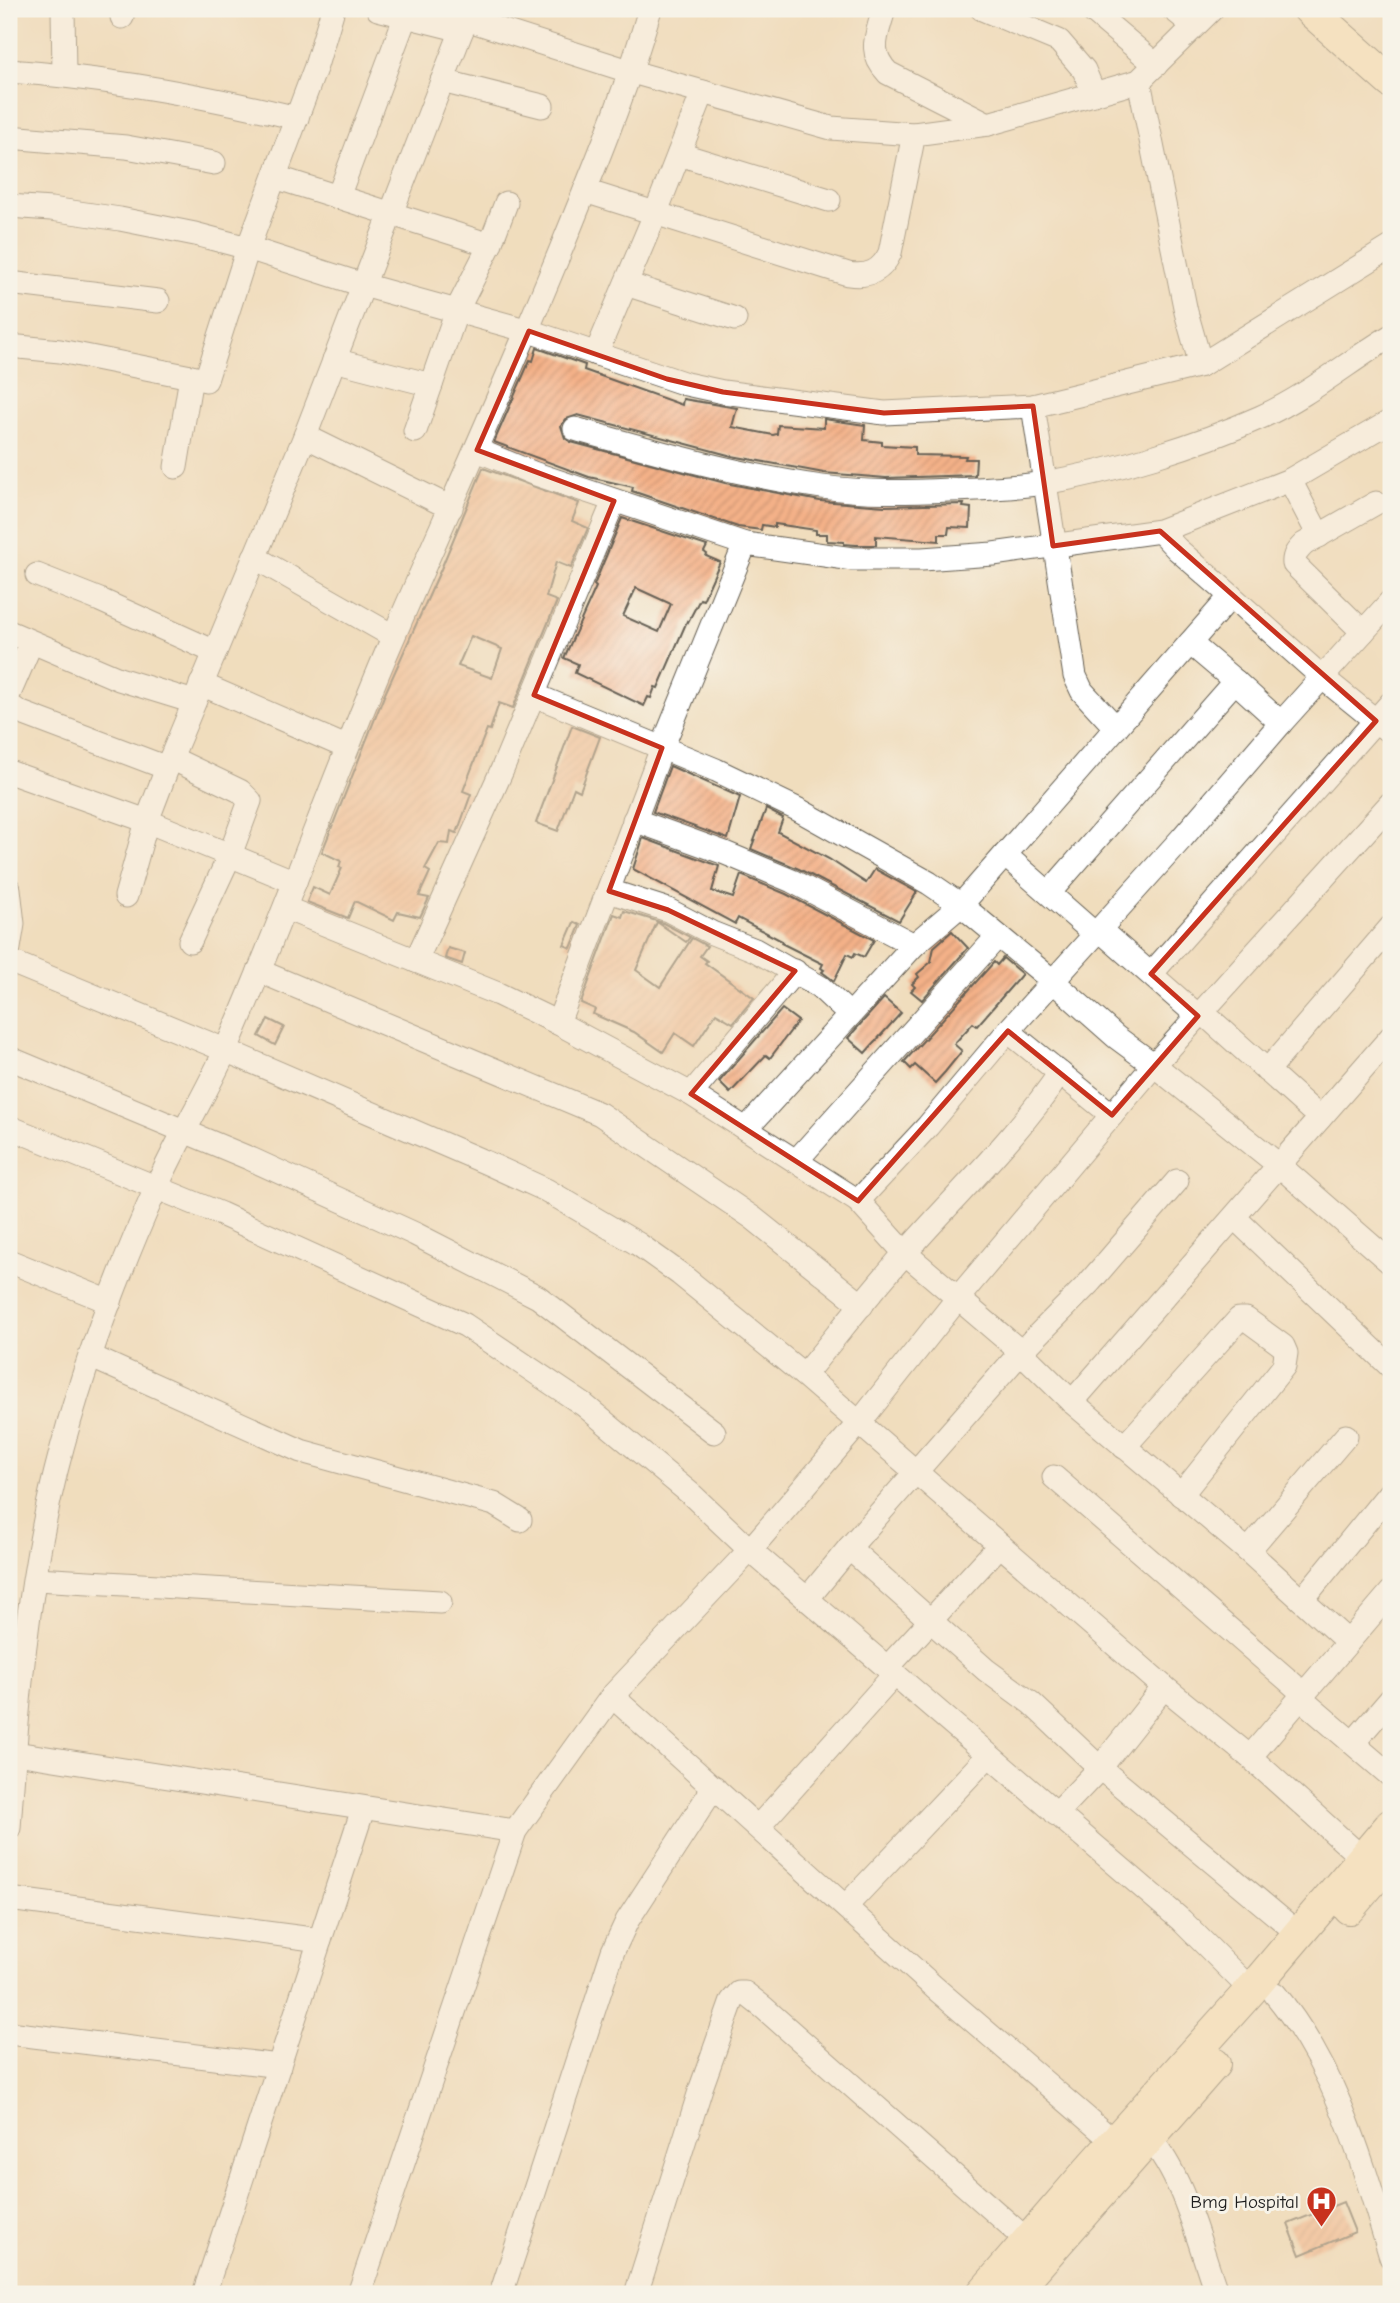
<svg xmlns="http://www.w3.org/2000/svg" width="1400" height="2303" font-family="'Comic Neue',sans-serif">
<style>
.building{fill:url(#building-hatch);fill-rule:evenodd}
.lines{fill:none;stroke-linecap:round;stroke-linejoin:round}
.street-casing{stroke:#666054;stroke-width:25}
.secondary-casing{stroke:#666054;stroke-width:34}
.street{stroke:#fff;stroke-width:23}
.secondary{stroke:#fae7c3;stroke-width:32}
.marked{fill:none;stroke:#c8321e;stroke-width:5;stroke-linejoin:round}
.labels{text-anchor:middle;stroke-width:6;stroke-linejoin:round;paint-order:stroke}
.poi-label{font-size:19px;fill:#1c1c1c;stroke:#f7f3e8;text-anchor:end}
</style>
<defs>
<pattern id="building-hatch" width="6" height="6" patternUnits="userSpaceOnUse" patternTransform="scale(1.75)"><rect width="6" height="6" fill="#f4b188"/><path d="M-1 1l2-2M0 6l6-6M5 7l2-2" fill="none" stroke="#d19875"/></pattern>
</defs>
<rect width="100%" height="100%" fill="#f7f3e8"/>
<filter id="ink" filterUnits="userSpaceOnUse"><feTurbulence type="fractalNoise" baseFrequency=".0143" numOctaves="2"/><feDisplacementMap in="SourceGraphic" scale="14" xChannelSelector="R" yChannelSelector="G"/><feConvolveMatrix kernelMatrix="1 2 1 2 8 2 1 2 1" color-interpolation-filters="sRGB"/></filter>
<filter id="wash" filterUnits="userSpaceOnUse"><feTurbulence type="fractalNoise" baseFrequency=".00686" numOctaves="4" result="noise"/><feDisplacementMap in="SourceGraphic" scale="28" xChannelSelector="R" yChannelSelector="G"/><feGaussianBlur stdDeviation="1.57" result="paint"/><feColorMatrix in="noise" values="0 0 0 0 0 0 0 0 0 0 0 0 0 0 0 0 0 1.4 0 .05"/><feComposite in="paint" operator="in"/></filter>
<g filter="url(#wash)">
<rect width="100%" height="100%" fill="#f0ddbd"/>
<g id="blocks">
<g class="building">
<path d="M537 348 585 365 584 370 682 405 683 399 737 408 732 427 773 435 777 434 778 425 824 428V419L865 425 864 440 882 442V445L915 447V455L966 456 965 459H976L975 475 886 478 824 473 732 456 578 415 566 419 561 426 565 438 571 442 725 483 820 501 885 506 964 504 963 507 971 508 970 528 949 527 948 534H939V541L876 536V545H856L844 544V542L827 541V534H816V530L775 524V527L762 525 761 530 738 527 632 491 633 487 589 477 494 442 530 360 533 361Z"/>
<path d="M483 468 579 503 572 521 588 528 571 568 556 562 546 597 557 601 513 708 499 703 490 730 487 729 463 791 471 794 457 833 451 831 449 844 439 843 425 869 430 872 419 896 429 898 420 917 398 912 394 920 355 901 348 918 307 902 313 887 330 895 342 868 339 867 341 861 322 852 384 696 441 569ZM471 636 502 649 492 678 458 666Z"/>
<path d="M622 518 707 546 704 552 707 554 706 556 720 562 703 600 700 599 688 622 687 621 658 688 655 687 651 698 648 697 644 706 575 673 578 664 564 658 596 587 594 585ZM636 588 671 604 659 632 623 616Z"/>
<path d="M572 726 600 737 580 791 574 788 558 831 536 823Z"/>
<path d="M670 766 740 797 728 839 653 812Z"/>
<path d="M766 809 783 818 778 832 829 859 866 883 875 869 917 892 899 921 799 869 751 849Z"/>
<path d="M643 838 719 866 712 891 733 898 741 875 786 894 874 940 864 957 855 953 853 957 847 954 834 981 822 972 824 970 821 968 823 964 781 943 782 941 738 918 735 924 633 869Z"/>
<path d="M624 911 663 923 690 937 686 942 657 922 636 970 660 987 692 938 707 946 700 956 707 961 705 963 754 998 733 1023 716 1013 694 1046 675 1033 663 1052 634 1032 593 1014 595 1009 581 1003 614 914 622 917Z"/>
<path d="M574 922 580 925 571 948 564 945Z"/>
<path d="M952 931 968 948 922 1000 911 991 915 987 912 984 919 977 917 974 931 962 934 947Z"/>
<path d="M448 948 465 953 462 964 445 958Z"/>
<path d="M1003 958 1022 974 977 1026 973 1023 954 1044 962 1051 945 1072 935 1083 915 1065 911 1069 904 1062 994 962 997 965Z"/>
<path d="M884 998 901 1013 865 1053 848 1038Z"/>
<path d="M782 1009 798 1021 770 1058 766 1055 730 1093 719 1082Z"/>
<path d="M268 1019 284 1027 275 1045 259 1036Z"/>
<path d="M1343 2202 1355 2232 1300 2255 1288 2224Z"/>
</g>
</g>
</g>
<g filter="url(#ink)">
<use href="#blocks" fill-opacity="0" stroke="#666054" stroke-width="2"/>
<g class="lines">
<defs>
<g id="street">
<path d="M63 9 64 75"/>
<path d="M378 9 462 30"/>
<path d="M884 9C877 36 867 51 888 73L988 124"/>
<path d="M982 9 1059 41 1084 70 1094 94"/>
<path d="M1090 9 1156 65"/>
<path d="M1173 9 1194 26"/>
<path d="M122 17V9"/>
<path d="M466 19 632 72 831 128 914 134 988 124 1139 81 1212 9"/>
<path d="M9 71C106 78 202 95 297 118"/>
<path d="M442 81 542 106"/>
<path d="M1139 81 1186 312 1201 365"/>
<path d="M9 137 126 147 214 163"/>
<path d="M679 154 829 200"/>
<path d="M275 177 490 245"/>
<path d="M585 191 848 274C868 277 881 272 890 253L914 134"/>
<path d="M338 197 406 15"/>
<path d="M9 206 51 209 120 219 195 234 248 248 363 285 529 331 686 384 723 392 884 413 1033 406 1201 365 1391 247"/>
<path d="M9 283 158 301"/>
<path d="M626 284 735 319"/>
<path d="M9 346 60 351 206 380 248 248 316 66 333 9"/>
<path d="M596 354 656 212 703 92"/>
<path d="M334 360 431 385"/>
<path d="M1033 406 1075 676 1082 691 1116 728"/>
<path d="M575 429C657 452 738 475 822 487 865 493 906 492 949 490 981 489 1012 488 1044 483 1114 471 1196 446 1261 417 1308 396 1348 362 1391 336"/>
<path d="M415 431 457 310 490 245 506 203"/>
<path d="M305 436 451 508"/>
<path d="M477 450 533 473 745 544 853 559H922L993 554 1160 531 1290 480 1391 421"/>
<path d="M176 467 191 377"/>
<path d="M1290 480 1319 536"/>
<path d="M254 557 393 636"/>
<path d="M37 575 100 600 215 652"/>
<path d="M1231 596 1323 678 1391 733"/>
<path d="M9 632 119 679 194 702"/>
<path d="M1363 632 1294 564C1293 555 1298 550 1304 544L1376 503"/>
<path d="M1235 681 1281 723"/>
<path d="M201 684 346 747"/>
<path d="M9 694 31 643"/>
<path d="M534 695 716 770 799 810 929 883 961 905 1054 982 1116 1037 1154 1065 1280 1166 1391 1263"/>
<path d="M9 705 19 712 167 768"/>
<path d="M171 758 240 791 250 801 230 855 190 941"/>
<path d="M9 772 147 821 126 896"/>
<path d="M634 820 725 853 792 881 914 945"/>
<path d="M1005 855 1096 935"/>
<path d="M295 882 147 821 171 758 305 436 470 9"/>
<path d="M9 889 13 924 9 948"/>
<path d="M609 891 668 910 712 933 755 950 820 987 850 1015"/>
<path d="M1049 893 1235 681 1190 643"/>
<path d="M285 908 498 994 558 1023 691 1094 858 1201 905 1253 1021 1352 1072 1402 1248 1551 1348 1642"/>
<path d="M1100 930 1198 1016"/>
<path d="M9 961 225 1050 487 1163 546 1190 638 1244 680 1274 804 1375 1164 1687 1250 1757 1362 1858"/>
<path d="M416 961 502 770 614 501"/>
<path d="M259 971 600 1114 753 1218 862 1305"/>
<path d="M1151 974 1391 703"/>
<path d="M1202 1012 1320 1118"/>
<path d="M558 1023 662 748 745 544"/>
<path d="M1008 1031 1112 1115"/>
<path d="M9 1058 251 1159 415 1234 538 1297 714 1432"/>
<path d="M1267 1071 1391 927"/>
<path d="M691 1094 795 971"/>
<path d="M9 1127 221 1214 465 1325 584 1405 692 1495 750 1550 1181 1920 1251 1990"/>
<path d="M746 1129 914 945 961 905 1231 596 1177 549 1160 531"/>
<path d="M797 1160 997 937"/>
<path d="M858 1201 928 1126 1008 1031 1182 838 1281 723 1391 601"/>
<path d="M1235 1218 1391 1367"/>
<path d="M9 1261 110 1302"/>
<path d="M92 1357 301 1451 494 1504 520 1520"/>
<path d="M804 1375C838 1334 871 1291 907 1251 958 1193 1016 1138 1060 1073"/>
<path d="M1072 1402 1391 1037"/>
<path d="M1124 1447 1239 1319H1246L1283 1346 1286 1353 1284 1366 1181 1495"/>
<path d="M1054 1477 1304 1694"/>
<path d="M849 1548 1021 1352 1089 1283 1177 1181"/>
<path d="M1248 1551 1346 1436"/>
<path d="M36 1579 440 1602"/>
<path d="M807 1599 849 1548 986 1670 1031 1703 1100 1768 1299 1934"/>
<path d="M1302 1600 1391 1491"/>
<path d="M887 1668 1000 1545"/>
<path d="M612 1696 935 1988 1126 2152"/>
<path d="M1300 1698 1391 1776"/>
<path d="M1353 1743 1391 1699"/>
<path d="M9 1752 515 1831"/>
<path d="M1250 1757 1391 1592"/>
<path d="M1056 1814 1100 1768 1164 1687"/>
<path d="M758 1827 895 1674"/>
<path d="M9 1828C17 1709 27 1587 56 1471 80 1375 117 1276 157 1186 178 1139 206 1094 227 1047 286 913 334 774 392 640 454 497 519 355 577 210 604 144 630 78 650 9"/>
<path d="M9 1899 320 1940"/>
<path d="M846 1906 988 1756"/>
<path d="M1275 1994C1338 2070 1363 2165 1391 2257"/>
<path d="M9 2033 279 2066"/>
<path d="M1149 2138C1184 2176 1199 2245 1217 2294"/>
<path d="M204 2294 363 1809"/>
<path d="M359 2294 515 1831 612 1696 750 1550 859 1423 958 1298 1154 1065 1391 803"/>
<path d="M501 2294 613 1951 627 1921 714 1787"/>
<path d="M636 2294 701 2088 732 2001 739 1993H745L764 2008 1028 2241"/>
</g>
<g id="secondary">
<path d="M1309 9 1391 82"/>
<path d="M1349 1908 1391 1859"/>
<path d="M982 2294 1083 2177 1251 1990 1391 1825"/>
<path d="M1012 2294 1214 2064"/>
</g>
</defs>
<use href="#street" class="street-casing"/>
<use href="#secondary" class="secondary-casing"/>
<use href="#street" class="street"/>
<use href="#secondary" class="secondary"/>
</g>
</g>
<path d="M0 0H1400V2303H0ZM529 331 667 379 723 392 884 413 1033 406 1053 546 1160 531 1376 721 1151 974 1198 1016 1112 1115 1008 1031 858 1201 691 1094 795 971 668 910 609 891 662 748 534 695 614 501 477 450Z" fill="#f0ddbd" fill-opacity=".55" fill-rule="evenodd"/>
<path class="marked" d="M529 331 667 379 723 392 884 413 1033 406 1053 546 1160 531 1376 721 1151 974 1198 1016 1112 1115 1008 1031 858 1201 691 1094 795 971 668 910 609 891 662 748 534 695 614 501 477 450Z"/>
<defs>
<symbol id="hospital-pin" viewBox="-11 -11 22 30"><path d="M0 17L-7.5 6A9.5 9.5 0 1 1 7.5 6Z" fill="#c8321e" stroke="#f7f3e8"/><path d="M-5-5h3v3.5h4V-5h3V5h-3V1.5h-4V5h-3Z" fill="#fff"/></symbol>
</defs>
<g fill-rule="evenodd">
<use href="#hospital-pin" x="1304" y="2184" width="35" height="47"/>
</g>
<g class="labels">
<g class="poi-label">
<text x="1299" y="2208">Bmg Hospital</text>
</g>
</g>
<rect width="1400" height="2303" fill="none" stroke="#f7f3e8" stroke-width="35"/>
</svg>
